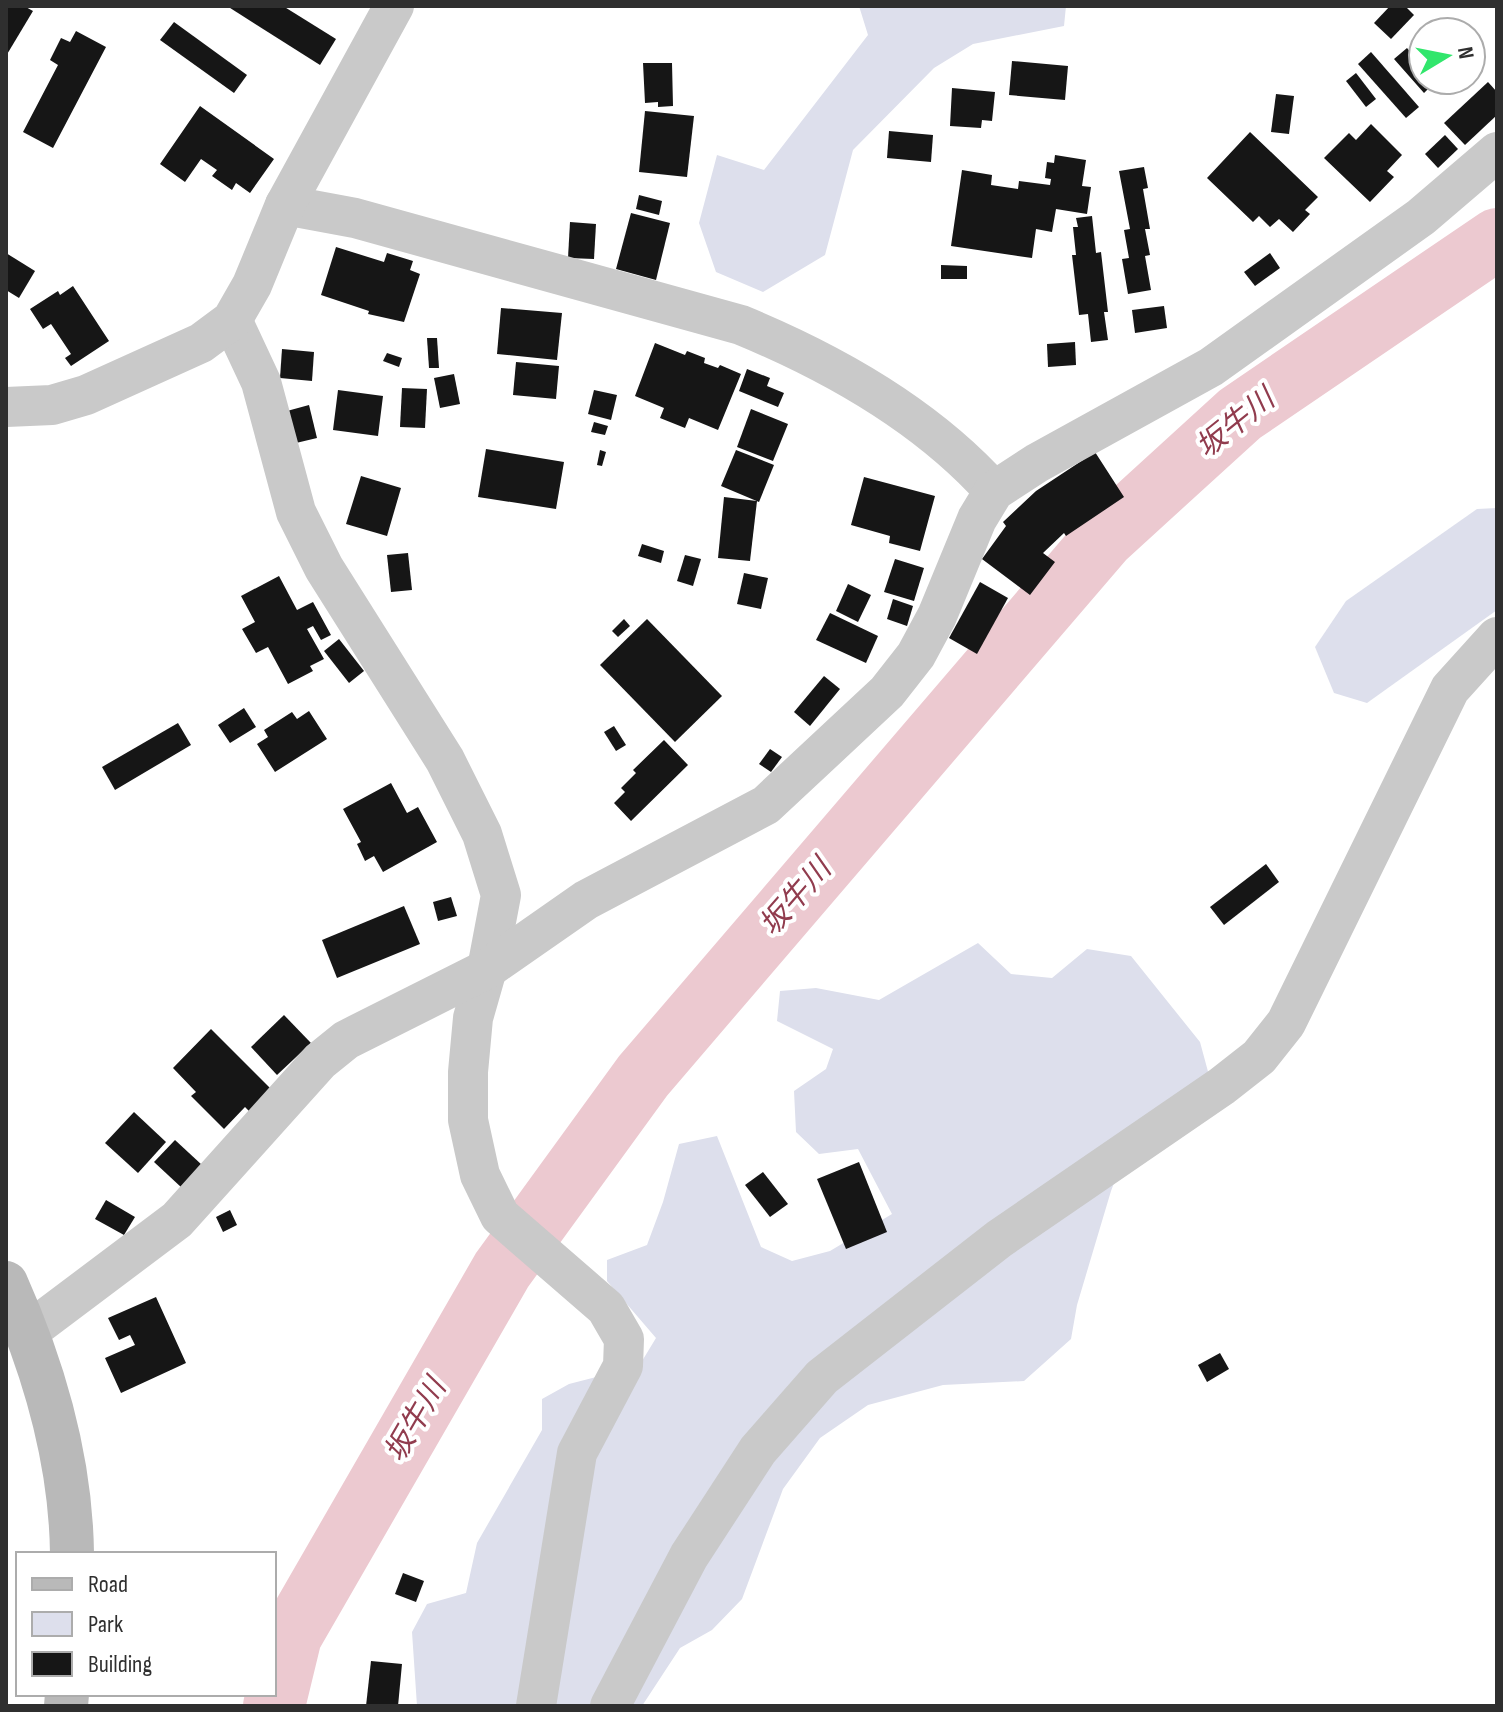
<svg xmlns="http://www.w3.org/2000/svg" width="1503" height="1712" font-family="'Sofia Sans Condensed','Noto Sans JP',sans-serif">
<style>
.green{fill:#dddfec}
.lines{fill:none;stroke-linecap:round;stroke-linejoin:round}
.river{stroke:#ecc9d0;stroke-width:62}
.building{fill:#161616}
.street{stroke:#c9c9c9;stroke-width:40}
.secondary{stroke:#b9b9b9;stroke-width:44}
.labels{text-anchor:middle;stroke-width:8;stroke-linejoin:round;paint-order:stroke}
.water-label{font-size:30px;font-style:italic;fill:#913c4e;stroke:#fff}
</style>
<rect width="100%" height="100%" fill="#fff"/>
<g class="green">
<path d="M859 6H1066L1064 26 973 44 934 68 853 150 825 255 763 292 716 272 699 223 717 155 764 170 868 35Z"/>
<path d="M1497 508V610L1367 703 1334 693 1315 647 1346 601 1477 509Z"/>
<path d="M978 943 1011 974 1052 978 1087 949 1131 956 1200 1042 1210 1079 1134 1130 1111 1191 1077 1305 1071 1339 1024 1381 943 1385 868 1405 820 1438 783 1489 742 1599 712 1630 680 1648 642 1706H417L412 1632 427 1604 466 1593 477 1543 542 1430V1399L569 1384 639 1366 656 1338 607 1281V1260L647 1245 663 1202 679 1144 717 1136 761 1247 792 1261 830 1251 892 1214 858 1149 819 1154 796 1132 794 1091 826 1069 833 1049 777 1021 780 991 816 988 879 1000Z"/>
</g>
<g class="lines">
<path class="river" d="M274 1706 291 1636 502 1270 643 1076 1104 538 1240 414 1497 239"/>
</g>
<g class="building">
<path d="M6 6H24L33 11 6 56Z"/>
<path d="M227 6H283L336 39 320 65Z"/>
<path d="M1390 6H1405L1414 15 1391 39 1374 23Z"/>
<path d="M174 22 247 75 234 93 160 40Z"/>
<path d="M76 31 106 47 53 148 23 132 58 65 50 60 61 38 70 42Z"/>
<path d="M1407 48 1423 67V80H1437L1424 93 1394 59Z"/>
<path d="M1371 52 1419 107 1406 118 1358 64Z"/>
<path d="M1012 61 1068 66 1065 100 1009 95Z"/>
<path d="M643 63H672L673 106 658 107V102L645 103Z"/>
<path d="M1356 73 1376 99 1366 107 1346 81Z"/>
<path d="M1488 82 1497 92V115L1465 145 1444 123Z"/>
<path d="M952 88 995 92 992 121 982 120 981 128 950 126Z"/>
<path d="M1276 94 1294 96 1289 134 1271 132Z"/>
<path d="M200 106 274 159 250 193 236 183 232 190 212 176 217 170 201 159 185 182 160 164Z"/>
<path d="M645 111 694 116 687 177 639 172Z"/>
<path d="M1371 124 1402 155 1387 171 1394 177 1370 202 1324 158 1349 133 1356 140Z"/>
<path d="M889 131 933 135 931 162 887 158Z"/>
<path d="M1250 132 1318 197 1305 210 1310 214 1293 232 1279 219 1270 227 1259 216 1253 222 1207 178Z"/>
<path d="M1445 135 1458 149 1438 168 1425 154Z"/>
<path d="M1055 155 1086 160 1082 186 1091 187 1087 214 1056 209 1052 232 1036 229 1032 258 951 246 962 170 992 175 991 185 1018 189 1019 181 1050 185 1051 179 1045 178 1047 162 1054 163Z"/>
<path d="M1144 167 1148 188 1143 189 1150 229H1145L1150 255 1145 256 1151 290 1128 294 1122 259 1129 258 1124 230 1130 229 1119 171Z"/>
<path d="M639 195 662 201 659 215 636 209Z"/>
<path d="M631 213 670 223 656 280 616 269Z"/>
<path d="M1092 216 1096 253 1101 252 1108 312H1104L1108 340 1091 342 1088 314 1079 315 1072 255H1076L1073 227H1078L1076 218Z"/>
<path d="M570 222 596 224 594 259 568 258Z"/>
<path d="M336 247 384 262 387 253 413 261 410 270 420 274 404 322 368 314 369 311 321 295Z"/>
<path d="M6 253 35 271 19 298 6 290Z"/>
<path d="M1270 253 1280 268 1255 286 1244 272Z"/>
<path d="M941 265 967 266V279H941Z"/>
<path d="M73 286 109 341 71 366 65 358 71 354 51 324 43 329 30 309 58 291 60 295Z"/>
<path d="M1164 306 1167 328 1135 333 1132 310Z"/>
<path d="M501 308 562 313 557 360 497 354Z"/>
<path d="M427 338H437L439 368H429Z"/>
<path d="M1075 342 1076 365 1048 367 1047 344Z"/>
<path d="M655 343 685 355 687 351 705 358 704 363 718 368 720 365 741 374 718 430 689 418 685 428 660 418 664 408 635 396Z"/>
<path d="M282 349 314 352 312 381 280 378Z"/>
<path d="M387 353 402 358 399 367 383 361Z"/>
<path d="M516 362 559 366 556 399 513 395Z"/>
<path d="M747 369 770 378 767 386 784 393 778 407 739 391Z"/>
<path d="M454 374 460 404 440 408 434 378Z"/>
<path d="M402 388 427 389 425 428 400 427Z"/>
<path d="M338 390 383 396 378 436 333 430Z"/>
<path d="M594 390 617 395 611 420 588 414Z"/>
<path d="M309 405 317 438 296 443 287 411Z"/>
<path d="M751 409 788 424 773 461 737 447Z"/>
<path d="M594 422 608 426 605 435 591 432Z"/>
<path d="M486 449 564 462 556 509 478 497Z"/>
<path d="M600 450 606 452 602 466 597 465Z"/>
<path d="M736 450 774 465 759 502 721 486Z"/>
<path d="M1095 452 1124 497 1066 536 1064 533 1043 553 1055 562 1030 595 982 559 1006 526 1003 522 1036 491Z"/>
<path d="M361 476 401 488 387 536 346 524Z"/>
<path d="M864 477 935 496 920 551 889 543 890 536 851 525Z"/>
<path d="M724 497 757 501 750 561 718 558Z"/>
<path d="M642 544 664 551 661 563 638 556Z"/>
<path d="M408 553 412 590 391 592 387 555Z"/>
<path d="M685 555 701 559 693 586 677 581Z"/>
<path d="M895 559 924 568 914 601 884 592Z"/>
<path d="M744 573 768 578 761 609 737 604Z"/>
<path d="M279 576 297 610 313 602 331 635 321 640 313 626 307 629 324 659 310 666 313 671 288 684 268 647 256 653 242 629 255 622 241 596Z"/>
<path d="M980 582 1008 598 977 654 949 638Z"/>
<path d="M848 584 871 595 858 622 836 611Z"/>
<path d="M893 599 913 606 907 626 887 619Z"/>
<path d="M830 613 878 636 866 663 816 640Z"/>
<path d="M624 619 630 626 618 637 612 631Z"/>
<path d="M647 619 722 696 675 742 600 665Z"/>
<path d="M339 639 364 671 349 683 324 651Z"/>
<path d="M824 676 840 689 810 726 794 712Z"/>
<path d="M244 708 256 727 230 743 218 725Z"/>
<path d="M309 711 327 739 275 772 257 744 268 737 264 730 292 712 297 719Z"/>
<path d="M178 723 191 745 115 790 102 767Z"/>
<path d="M614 726 626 745 616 751 604 732Z"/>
<path d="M664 740 688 765 631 821 614 803 625 792 621 788 636 773 633 770Z"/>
<path d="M770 749 782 757 771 772 759 764Z"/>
<path d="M391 783 407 813 418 807 437 842 383 872 374 856 365 861 357 844 361 842 343 809Z"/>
<path d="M1266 864 1279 882 1224 925 1210 907Z"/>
<path d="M451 897 457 916 438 921 433 902Z"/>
<path d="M404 906 420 944 337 978 322 940Z"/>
<path d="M284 1015 311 1043 277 1075 251 1047Z"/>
<path d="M211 1029 272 1090 250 1112 245 1107 224 1129 191 1096 196 1092 173 1068Z"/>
<path d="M134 1112 166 1142 138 1173 105 1143Z"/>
<path d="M175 1140 202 1165 182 1188 154 1162Z"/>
<path d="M859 1162 887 1232 846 1249 817 1179Z"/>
<path d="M763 1172 788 1204 770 1217 745 1185Z"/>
<path d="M106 1200 135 1217 124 1235 95 1219Z"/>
<path d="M230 1210 237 1225 223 1232 216 1217Z"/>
<path d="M156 1297 186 1363 121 1393 105 1358 135 1345 130 1335 119 1340 108 1318Z"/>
<path d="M1220 1353 1229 1369 1207 1382 1198 1365Z"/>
<path d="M403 1573 424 1581 416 1602 395 1594Z"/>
<path d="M371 1661 402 1664 398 1706H366Z"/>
</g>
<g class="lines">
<g class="street">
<path d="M285 205 355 218 741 325C833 363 927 416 994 491"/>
<path d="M232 320 261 382 296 512 324 568 445 760 482 834 501 895 487 969 473 1018 468 1072V1120L480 1175 500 1216 606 1308 624 1339 623 1366 577 1453 536 1706"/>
<path d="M6 407 52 405 86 395 201 343 232 320 252 285 285 205 394 6"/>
<path d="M28 1332 177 1220 320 1061 346 1040 487 969 586 900 766 805 887 692 916 655 937 616 977 519 994 491 1037 463 1211 367 1421 217 1497 152"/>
<path d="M610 1706 689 1556 758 1450 822 1377 999 1239 1222 1086 1259 1057 1286 1023 1450 689 1497 637"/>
</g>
<g class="secondary">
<path d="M6 1283C44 1368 71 1461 72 1554"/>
<path d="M66 1706 67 1694"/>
</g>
</g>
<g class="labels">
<g class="water-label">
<text transform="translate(1235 423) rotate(-39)" y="10">坂牛川</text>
<text transform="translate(795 897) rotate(-49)" y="10">坂牛川</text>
<text transform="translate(415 1420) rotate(-60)" y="10">坂牛川</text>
</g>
</g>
<rect width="1503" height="1712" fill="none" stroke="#2f2f2f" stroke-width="16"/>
<rect x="16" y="1552" width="260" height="144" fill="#ffffff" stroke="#acacac" stroke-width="2"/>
<rect x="32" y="1578" width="40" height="12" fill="#b9b9b9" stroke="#acacac" stroke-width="2"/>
<text x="88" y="1592" font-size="24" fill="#2f2f2f">Road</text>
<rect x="32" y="1612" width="40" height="24" fill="#dddfec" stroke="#acacac" stroke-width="2"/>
<text x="88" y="1632" font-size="24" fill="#2f2f2f">Park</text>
<rect x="32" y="1652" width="40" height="24" fill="#161616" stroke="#acacac" stroke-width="2"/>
<text x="88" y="1672" font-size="24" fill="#2f2f2f">Building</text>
<g transform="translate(1447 56) rotate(80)"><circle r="38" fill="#ffffff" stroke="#acacac" stroke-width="2"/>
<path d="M0-6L14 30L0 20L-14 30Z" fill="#31e66c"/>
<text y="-12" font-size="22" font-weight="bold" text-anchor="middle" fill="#2f2f2f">N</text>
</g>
</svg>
